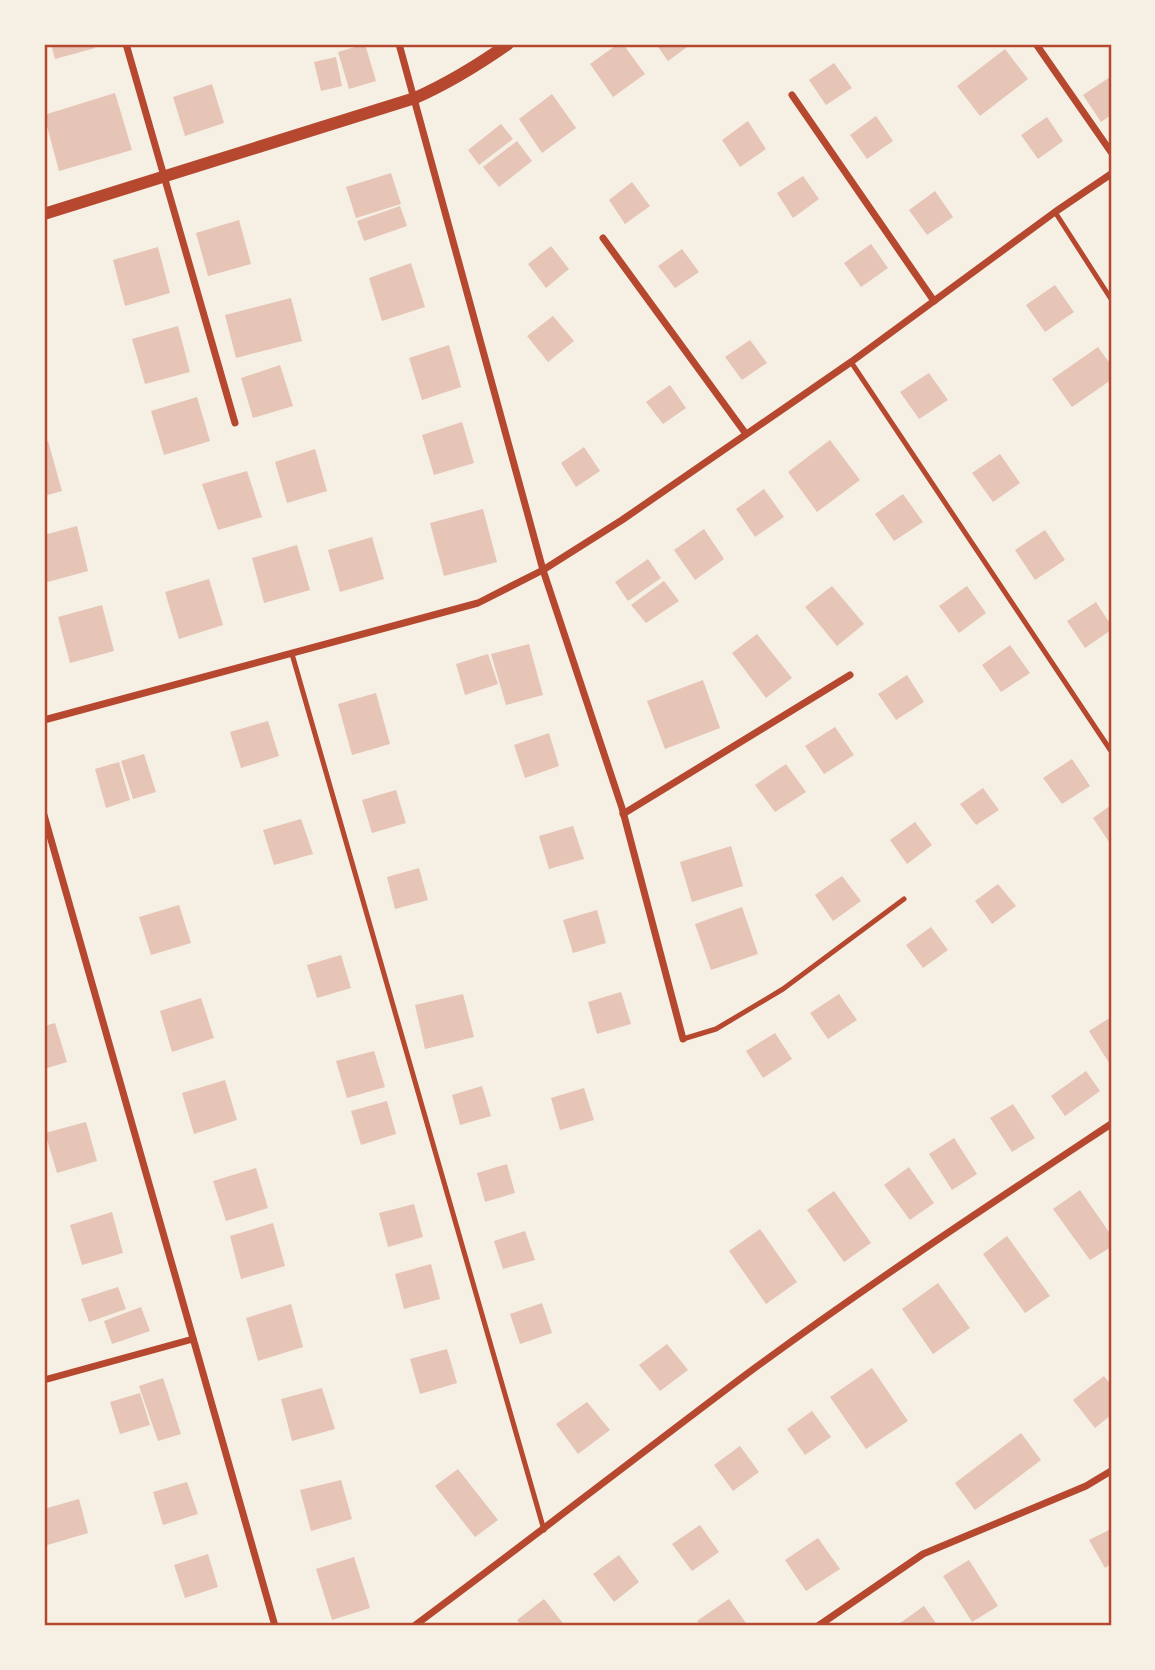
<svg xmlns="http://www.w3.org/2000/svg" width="1155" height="1670" font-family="'Times New Roman',serif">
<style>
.building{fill:#e6c5b7}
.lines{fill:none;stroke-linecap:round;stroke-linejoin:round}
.service{stroke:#b5482f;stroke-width:5}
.minor{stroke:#b5482f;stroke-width:7}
.tertiary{stroke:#b5482f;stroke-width:12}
.neatline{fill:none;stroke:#b5482f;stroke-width:2.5}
</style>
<rect width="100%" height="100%" fill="#f6efe4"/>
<g class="building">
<path d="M51 44H94L95 48 55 59Z"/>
<path d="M365 44 376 81 349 89 338 52Z"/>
<path d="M618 44H623L645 74 613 97 590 64Z"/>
<path d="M656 44H691L668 61Z"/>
<path d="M1005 49 1028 79 980 116 957 86Z"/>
<path d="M336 57 342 86 321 91 314 62Z"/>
<path d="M834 63 852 88 826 105 809 80Z"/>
<path d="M1110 77 1111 115 1101 122 1083 95Z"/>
<path d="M212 84 224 123 185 136 173 97Z"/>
<path d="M115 93 132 150 59 171 44 115Z"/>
<path d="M552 94 576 128 542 153 519 119Z"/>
<path d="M876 116 893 141 867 159 850 135Z"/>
<path d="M1047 117 1063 141 1038 159 1021 135Z"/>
<path d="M748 121 766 149 740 167 722 140Z"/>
<path d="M501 124 513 139 479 165 468 150Z"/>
<path d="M517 141 532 161 499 187 483 167Z"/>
<path d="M391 173 401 204 356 218 346 187Z"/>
<path d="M803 176 819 199 793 218 777 193Z"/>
<path d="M632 182 650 206 625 224 609 200Z"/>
<path d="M935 191 953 217 927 235 909 210Z"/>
<path d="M400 206 407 226 364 241 357 221Z"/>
<path d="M239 220 251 264 208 276 196 233Z"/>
<path d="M871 244 888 268 861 287 844 263Z"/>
<path d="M551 246 569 269 546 288 528 264Z"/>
<path d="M158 247 170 293 125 306 113 260Z"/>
<path d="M682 249 699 272 675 288 658 266Z"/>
<path d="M411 263 425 307 382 321 369 278Z"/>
<path d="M1055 285 1074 312 1045 332 1026 305Z"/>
<path d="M291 298 302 341 236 358 225 315Z"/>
<path d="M553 316 574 341 548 362 527 336Z"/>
<path d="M178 326 190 372 145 384 132 339Z"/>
<path d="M750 340 767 363 742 380 725 357Z"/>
<path d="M449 345 461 387 422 400 409 358Z"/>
<path d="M1098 347 1111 365V380L1072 407 1052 379Z"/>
<path d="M280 365 293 406 253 418 241 378Z"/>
<path d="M929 373 948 400 919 419 900 392Z"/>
<path d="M670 385 686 408 663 424 646 402Z"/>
<path d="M197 397 210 441 164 455 151 411Z"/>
<path d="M462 422 474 463 434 475 422 435Z"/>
<path d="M830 440 860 480 817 512 788 472Z"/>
<path d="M48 441 62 491 44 496V442Z"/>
<path d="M584 447 600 471 576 487 561 463Z"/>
<path d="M315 449 327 491 287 503 275 462Z"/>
<path d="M1000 454 1020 483 993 502 972 473Z"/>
<path d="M247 471 262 517 218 530 202 484Z"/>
<path d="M764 489 784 517 755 537 736 509Z"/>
<path d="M903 494 923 522 894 541 875 514Z"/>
<path d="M483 509 497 562 444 576 430 523Z"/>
<path d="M77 526 88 571 44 583V535Z"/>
<path d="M704 529 724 559 695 580 674 550Z"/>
<path d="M1045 530 1065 560 1035 580 1015 550Z"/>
<path d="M372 537 384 579 340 592 328 550Z"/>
<path d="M297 545 310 590 264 603 252 558Z"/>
<path d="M648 559 661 578 628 601 615 582Z"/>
<path d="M209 579 223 625 179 639 165 592Z"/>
<path d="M664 581 679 601 646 623 631 605Z"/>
<path d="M832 586 864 624 837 646 805 607Z"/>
<path d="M967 586 986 613 959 633 939 606Z"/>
<path d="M1096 602 1111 625V630L1085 648 1067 621Z"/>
<path d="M102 605 114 651 70 663 58 617Z"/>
<path d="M757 634 792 678 766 698 732 653Z"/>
<path d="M529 644 543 695 506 705 491 654Z"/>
<path d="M1010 645 1030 673 1001 692 982 665Z"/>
<path d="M488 654 498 684 465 695 456 664Z"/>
<path d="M907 675 924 702 896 720 878 694Z"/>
<path d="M703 680 720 728 665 749 647 701Z"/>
<path d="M376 693 390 744 352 755 338 704Z"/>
<path d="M268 721 279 756 241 768 230 732Z"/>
<path d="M835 727 854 755 824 774 805 746Z"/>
<path d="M549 733 559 766 525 778 514 745Z"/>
<path d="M144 754 156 792 133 799 121 761Z"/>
<path d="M1072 759 1090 786 1062 804 1043 778Z"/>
<path d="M119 762 130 800 106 808 95 769Z"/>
<path d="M786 764 806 792 775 812 755 785Z"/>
<path d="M983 788 999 810 976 825 960 804Z"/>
<path d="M396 790 406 823 372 833 362 800Z"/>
<path d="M1111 805V845L1093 818Z"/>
<path d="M301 819 313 854 274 865 263 830Z"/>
<path d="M915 822 932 845 907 864 890 840Z"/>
<path d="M573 826 584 859 549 869 539 836Z"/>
<path d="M731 846 743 886 692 902 680 862Z"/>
<path d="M419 868 428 900 395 909 387 877Z"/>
<path d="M842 876 861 901 833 921 815 895Z"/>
<path d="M998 884 1016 906 992 924 975 901Z"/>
<path d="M179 905 191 943 151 955 139 917Z"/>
<path d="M742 907 758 954 711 970 695 924Z"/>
<path d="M597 910 606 943 573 953 563 920Z"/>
<path d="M931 927 948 950 923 968 906 945Z"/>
<path d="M341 955 351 988 317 998 307 965Z"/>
<path d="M621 992 631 1024 597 1034 588 1002Z"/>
<path d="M463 994 474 1037 425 1049 415 1005Z"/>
<path d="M839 994 857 1020 828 1039 810 1013Z"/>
<path d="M201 998 214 1038 172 1052 160 1011Z"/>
<path d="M1111 1017V1066L1089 1031Z"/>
<path d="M55 1023 67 1062 44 1069V1026Z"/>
<path d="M775 1033 792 1059 763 1078 746 1051Z"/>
<path d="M374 1051 385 1087 347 1098 336 1061Z"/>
<path d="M1086 1071 1100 1091 1065 1116 1051 1096Z"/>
<path d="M225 1080 237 1120 194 1134 182 1093Z"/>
<path d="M482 1086 491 1116 460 1125 452 1095Z"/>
<path d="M584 1088 594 1120 560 1130 551 1098Z"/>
<path d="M387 1101 396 1134 361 1145 351 1111Z"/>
<path d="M1013 1104 1035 1138 1012 1152 990 1118Z"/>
<path d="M86 1122 97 1161 57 1173 45 1133Z"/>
<path d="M954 1138 977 1174 952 1190 929 1154Z"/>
<path d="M507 1164 515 1193 485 1202 477 1173Z"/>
<path d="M909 1167 934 1203 910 1220 884 1185Z"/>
<path d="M256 1168 268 1208 226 1221 213 1181Z"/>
<path d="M1080 1190 1111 1235V1247L1090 1260 1053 1209Z"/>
<path d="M834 1191 871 1243 844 1262 807 1210Z"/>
<path d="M414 1204 423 1237 388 1247 379 1213Z"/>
<path d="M112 1212 123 1253 82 1265 70 1225Z"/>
<path d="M273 1223 285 1266 241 1279 230 1236Z"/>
<path d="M760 1229 797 1282 766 1304 729 1251Z"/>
<path d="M525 1231 535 1260 503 1269 494 1241Z"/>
<path d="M1007 1236 1050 1296 1025 1313 983 1254Z"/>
<path d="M431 1264 440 1299 404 1309 395 1274Z"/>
<path d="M938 1283 970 1328 933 1354 902 1309Z"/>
<path d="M118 1287 126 1309 89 1322 81 1299Z"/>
<path d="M542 1303 552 1333 520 1344 510 1314Z"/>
<path d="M291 1304 303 1347 258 1361 246 1318Z"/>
<path d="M141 1307 150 1331 112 1344 104 1321Z"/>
<path d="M667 1344 688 1370 660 1391 639 1365Z"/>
<path d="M447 1349 457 1383 420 1394 410 1359Z"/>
<path d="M872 1368 908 1421 866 1449 830 1397Z"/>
<path d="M1104 1376 1111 1385V1415L1095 1428 1073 1400Z"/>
<path d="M163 1378 181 1434 158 1441 139 1386Z"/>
<path d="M322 1388 335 1429 292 1441 281 1399Z"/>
<path d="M140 1393 150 1425 120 1434 110 1402Z"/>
<path d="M587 1402 610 1430 578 1454 556 1424Z"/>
<path d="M812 1411 831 1437 805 1455 787 1429Z"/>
<path d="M1021 1433 1041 1460 975 1510 955 1483Z"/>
<path d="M740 1446 759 1472 733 1491 714 1465Z"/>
<path d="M458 1469 498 1520 475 1537 435 1486Z"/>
<path d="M341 1480 352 1519 311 1531 300 1490Z"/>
<path d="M187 1482 198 1514 163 1525 153 1492Z"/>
<path d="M79 1499 88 1533 44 1546V1509Z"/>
<path d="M700 1525 719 1552 692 1571 672 1544Z"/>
<path d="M1111 1529V1564L1105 1568 1089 1540Z"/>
<path d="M818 1538 840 1569 806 1591 785 1560Z"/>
<path d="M208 1554 218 1587 185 1598 174 1565Z"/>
<path d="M619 1555 639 1582 614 1602 593 1574Z"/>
<path d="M354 1557 370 1608 332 1620 316 1569Z"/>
<path d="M969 1560 998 1606 972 1622 943 1576Z"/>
<path d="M544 1599 565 1626H522L517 1620Z"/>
<path d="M729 1599 748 1626H701L697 1621Z"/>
<path d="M924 1606 938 1626H896Z"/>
</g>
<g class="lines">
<g class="service">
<path d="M1055 212 1111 299"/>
<path d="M851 362 1111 751"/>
<path d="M292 654 544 1530"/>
<path d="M683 1039 716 1029 783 989 904 899"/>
</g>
<g class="minor">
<path d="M126 44 235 423"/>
<path d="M399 44 543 570 622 808 683 1039"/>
<path d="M1036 44 1111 152"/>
<path d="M792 95 934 301"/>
<path d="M603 238 746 434"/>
<path d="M44 720 478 603 543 570 622 520 851 362 1055 212 1111 174"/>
<path d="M623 814 850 675"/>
<path d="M44 815 275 1626"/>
<path d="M44 1380 193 1339"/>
<path d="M414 1626C526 1543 636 1457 748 1373 866 1286 989 1205 1111 1124"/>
<path d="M818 1626 923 1554 1086 1486 1111 1471"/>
</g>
<path class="tertiary" d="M44 214 415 98C449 83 478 65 508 44"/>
</g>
<rect width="1155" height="1670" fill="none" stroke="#f6efe4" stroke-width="91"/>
<rect x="46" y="46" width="1064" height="1578" class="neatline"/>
</svg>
